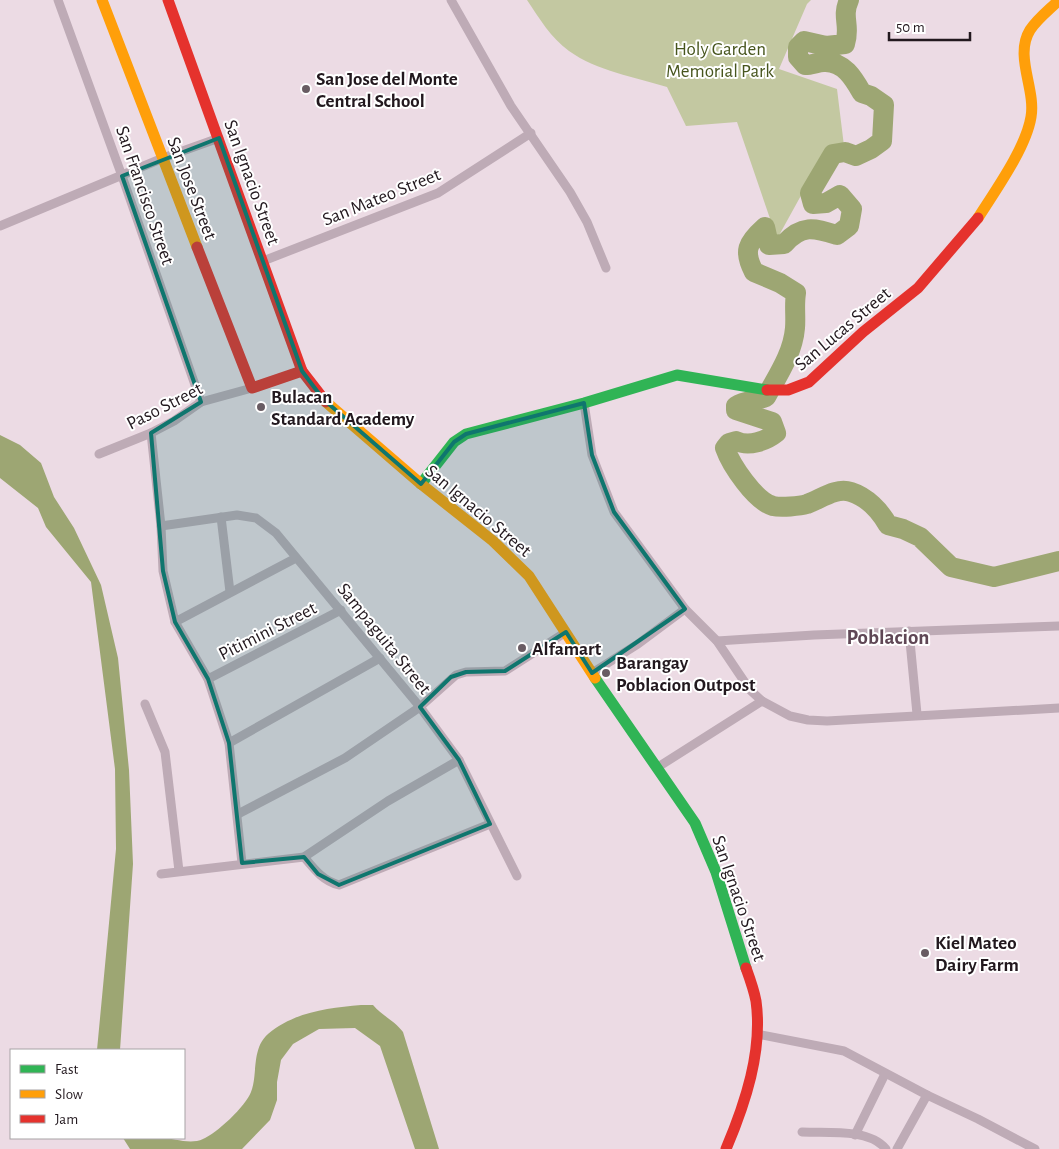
<svg xmlns="http://www.w3.org/2000/svg" width="1059" height="1149" font-family="'Alegreya Sans',sans-serif">
<style>
.green{fill:#c3c8a1}
.water{fill:#9da673}
.lines{fill:none;stroke-linecap:round;stroke-linejoin:round}
.river{stroke:#9da673;stroke-width:20}
.street{stroke:#beabb6;stroke-width:9}
.fast{stroke:#30b455;stroke-width:11}
.slow{stroke:#ff9f0a;stroke-width:11}
.jam{stroke:#e5322d;stroke-width:11}
.marked{fill:#0f766e;fill-opacity:0.2;stroke:#0f766e;stroke-width:4;stroke-linejoin:round}
.poi-dot{fill:#695c63;stroke:#fff;stroke-width:2}
.labels{text-anchor:middle;stroke-width:4;stroke-linejoin:round;paint-order:stroke}
.park-label{font-size:19px;fill:#47551d;stroke:#fff}
.poi-label{font-size:19px;font-weight:bold;fill:#22181e;stroke:#fff;text-anchor:start}
.street-label{font-size:19px;fill:#22181e;stroke:#fff}
.quarter-label{font-size:21px;font-weight:bold;fill:#5f4755;stroke:#fff}
</style>
<rect width="100%" height="100%" fill="#ecdbe4"/>
<path class="green" d="M527 0H811L807 4 779 69 837 89 844 146 825 152 777 239 737 122 686 126 667 87C635 77 597 71 569 51 551 38 539 18 527 0Z"/>
<g class="water">
<path d="M0 435 20 445 41 463 54 497 74 528 101 585 118 658 129 770 133 864 120 1050H97L116 849 115 769 91 582 46 527 38 508 0 478Z"/>
<path d="M361 1005H373C382 1016 394 1020 403 1032L439 1149H415L380 1046 355 1028 319 1029 293 1044 281 1060 277 1082V1100L270 1120 242 1149H130L123 1138C136 1138 148 1137 161 1138 174 1138 190 1145 203 1139 216 1134 246 1106 251 1092 258 1075 251 1049 268 1034 294 1012 328 1008 361 1005Z"/>
</g>
<g class="lines">
<path class="river" d="M849 0C841 18 851 25 845 44L826 46 804 41 798 47V57L805 65C812 65 818 62 824 62 844 61 854 79 862 93L871 96 884 105 882 141 871 149 856 156 845 152 833 154 810 193 813 204 826 203 840 195 852 209 849 226 837 235C814 228 802 224 784 244L769 245 765 227C747 243 743 251 754 272L780 283 796 293C794 305 796 316 795 328 793 353 778 375 766 397 756 401 745 400 736 406V410L772 422 776 433C766 441 749 447 736 441L729 443 725 448C731 465 755 501 773 506 781 508 800 506 807 504 821 499 836 487 851 492 867 497 880 511 888 525L903 529 920 537 951 567 994 577 1059 561"/>
<g class="street">
<path d="M58 0 122 176 201 402"/>
<path d="M451 0 511 106 570 192 587 222 606 268"/>
<path d="M0 226 163 158 219 138"/>
<path d="M263 261 438 193 531 133"/>
<path d="M584 403 592 455 614 512 685 609 717 641 750 690 762 701 790 716 808 720 827 721 1059 708"/>
<path d="M151 433 161 526 163 571 175 622 208 679 229 743 242 863"/>
<path d="M99 454 151 433 174 421 201 402 252 388"/>
<path d="M221 517 230 592"/>
<path d="M161 526 237 515 256 518 276 533 420 707 459 760 517 876"/>
<path d="M175 622 296 558"/>
<path d="M909 631 917 714"/>
<path d="M717 641 814 635 1059 626"/>
<path d="M592 673 638 644 685 609"/>
<path d="M208 679 341 610"/>
<path d="M145 704 165 752 179 871"/>
<path d="M229 743 380 658"/>
<path d="M658 767 762 701"/>
<path d="M238 814 345 758 420 707 456 675 466 672 505 671 566 632"/>
<path d="M304 857C314 869 323 881 339 885L490 824"/>
<path d="M161 874 304 857 388 801 459 760"/>
<path d="M757 1034 844 1051 927 1095 897 1149"/>
<path d="M927 1095 978 1119 1035 1149"/>
<path d="M802 1132C826 1133 869 1128 886 1149"/>
<path d="M855 1135 885 1074"/>
</g>
<g class="fast">
<path d="M421 484 454 442 466 434 584 403 677 375 767 390"/>
<path d="M595 678 695 823 716 872 746 968"/>
</g>
<g class="slow">
<path d="M102 0 197 247"/>
<path d="M978 218C995 191 1026 148 1031 117 1036 89 1014 56 1030 30 1037 19 1050 9 1059 0"/>
<path d="M326 402 421 484 493 541 529 576 595 678"/>
</g>
<g class="jam">
<path d="M168 0 302 371 326 402"/>
<path d="M197 247 252 388 302 371"/>
<path d="M767 390H788L809 382 863 332 918 288 978 218"/>
<path d="M726 1149C745 1104 763 1051 756 1001 754 990 750 979 746 968"/>
</g>
</g>
<path class="marked" d="M219 138 302 371 323 399 421 484 454 442 466 434 584 403 592 455 614 512 685 609 592 673 566 632 505 671 466 672 451 677 420 707 459 760 490 824 339 885 318 874 304 857 242 863 229 743 208 679 175 622 163 571 151 433 201 402 122 176Z"/>
<g class="poi-dot">
<circle cx="306" cy="89" r="5"/>
<circle cx="261" cy="407" r="5"/>
<circle cx="522" cy="648" r="5"/>
<circle cx="606" cy="673" r="5"/>
<circle cx="925" cy="953" r="5"/>
</g>
<g class="labels">
<g class="park-label">
<text x="720" y="55">Holy Garden<tspan x="720" dy="22">Memorial Park</tspan></text>
</g>
<g class="poi-label">
<text x="316" y="85">San Jose del Monte<tspan x="316" dy="22">Central School</tspan></text>
<text x="271" y="403">Bulacan<tspan x="271" dy="22">Standard Academy</tspan></text>
<text x="532" y="655">Alfamart</text>
<text x="616" y="669">Barangay<tspan x="616" dy="22">Poblacion Outpost</tspan></text>
<text x="935" y="949">Kiel Mateo<tspan x="935" dy="22">Dairy Farm</tspan></text>
</g>
<g class="street-label">
<text transform="translate(253 182) rotate(70)" y="7">San Ignacio Street</text>
<text transform="translate(193 188) rotate(69)" y="7">San Jose Street</text>
<text transform="translate(146 195) rotate(71)" y="7">San Francisco Street</text>
<text transform="translate(381 196) rotate(-22)" y="7">San Mateo Street</text>
<text transform="translate(842 328) rotate(-40)" y="7">San Lucas Street</text>
<text transform="translate(164 405) rotate(-27)" y="7">Paso Street</text>
<text transform="translate(479 510) rotate(40)" y="7">San Ignacio Street</text>
<text transform="translate(267 630) rotate(-27)" y="7">Pitimini Street</text>
<text transform="translate(385 638) rotate(51)" y="7">Sampaguita Street</text>
<text transform="translate(740 898) rotate(71)" y="7">San Ignacio Street</text>
</g>
<g class="quarter-label">
<text x="888" y="644">Poblacion</text>
</g>
</g>
<rect x="10" y="1049" width="175" height="90" fill="#ffffff" stroke="#a7a3a5"/>
<rect x="20" y="1065" width="25" height="8" fill="#30b455" stroke="#a7a3a5"/>
<text x="55" y="1074" font-size="15" fill="#22181e">Fast</text>
<rect x="20" y="1090" width="25" height="8" fill="#ff9f0a" stroke="#a7a3a5"/>
<text x="55" y="1099" font-size="15" fill="#22181e">Slow</text>
<rect x="20" y="1115" width="25" height="8" fill="#e5322d" stroke="#a7a3a5"/>
<text x="55" y="1124" font-size="15" fill="#22181e">Jam</text>
<path d="M889 32v8h81v-8" fill="none" stroke="#22181e" stroke-width="2.5"/>
<text x="896" y="32" font-size="15" fill="#22181e" stroke="#ffffff" stroke-width="4" paint-order="stroke">50 m</text>
</svg>
